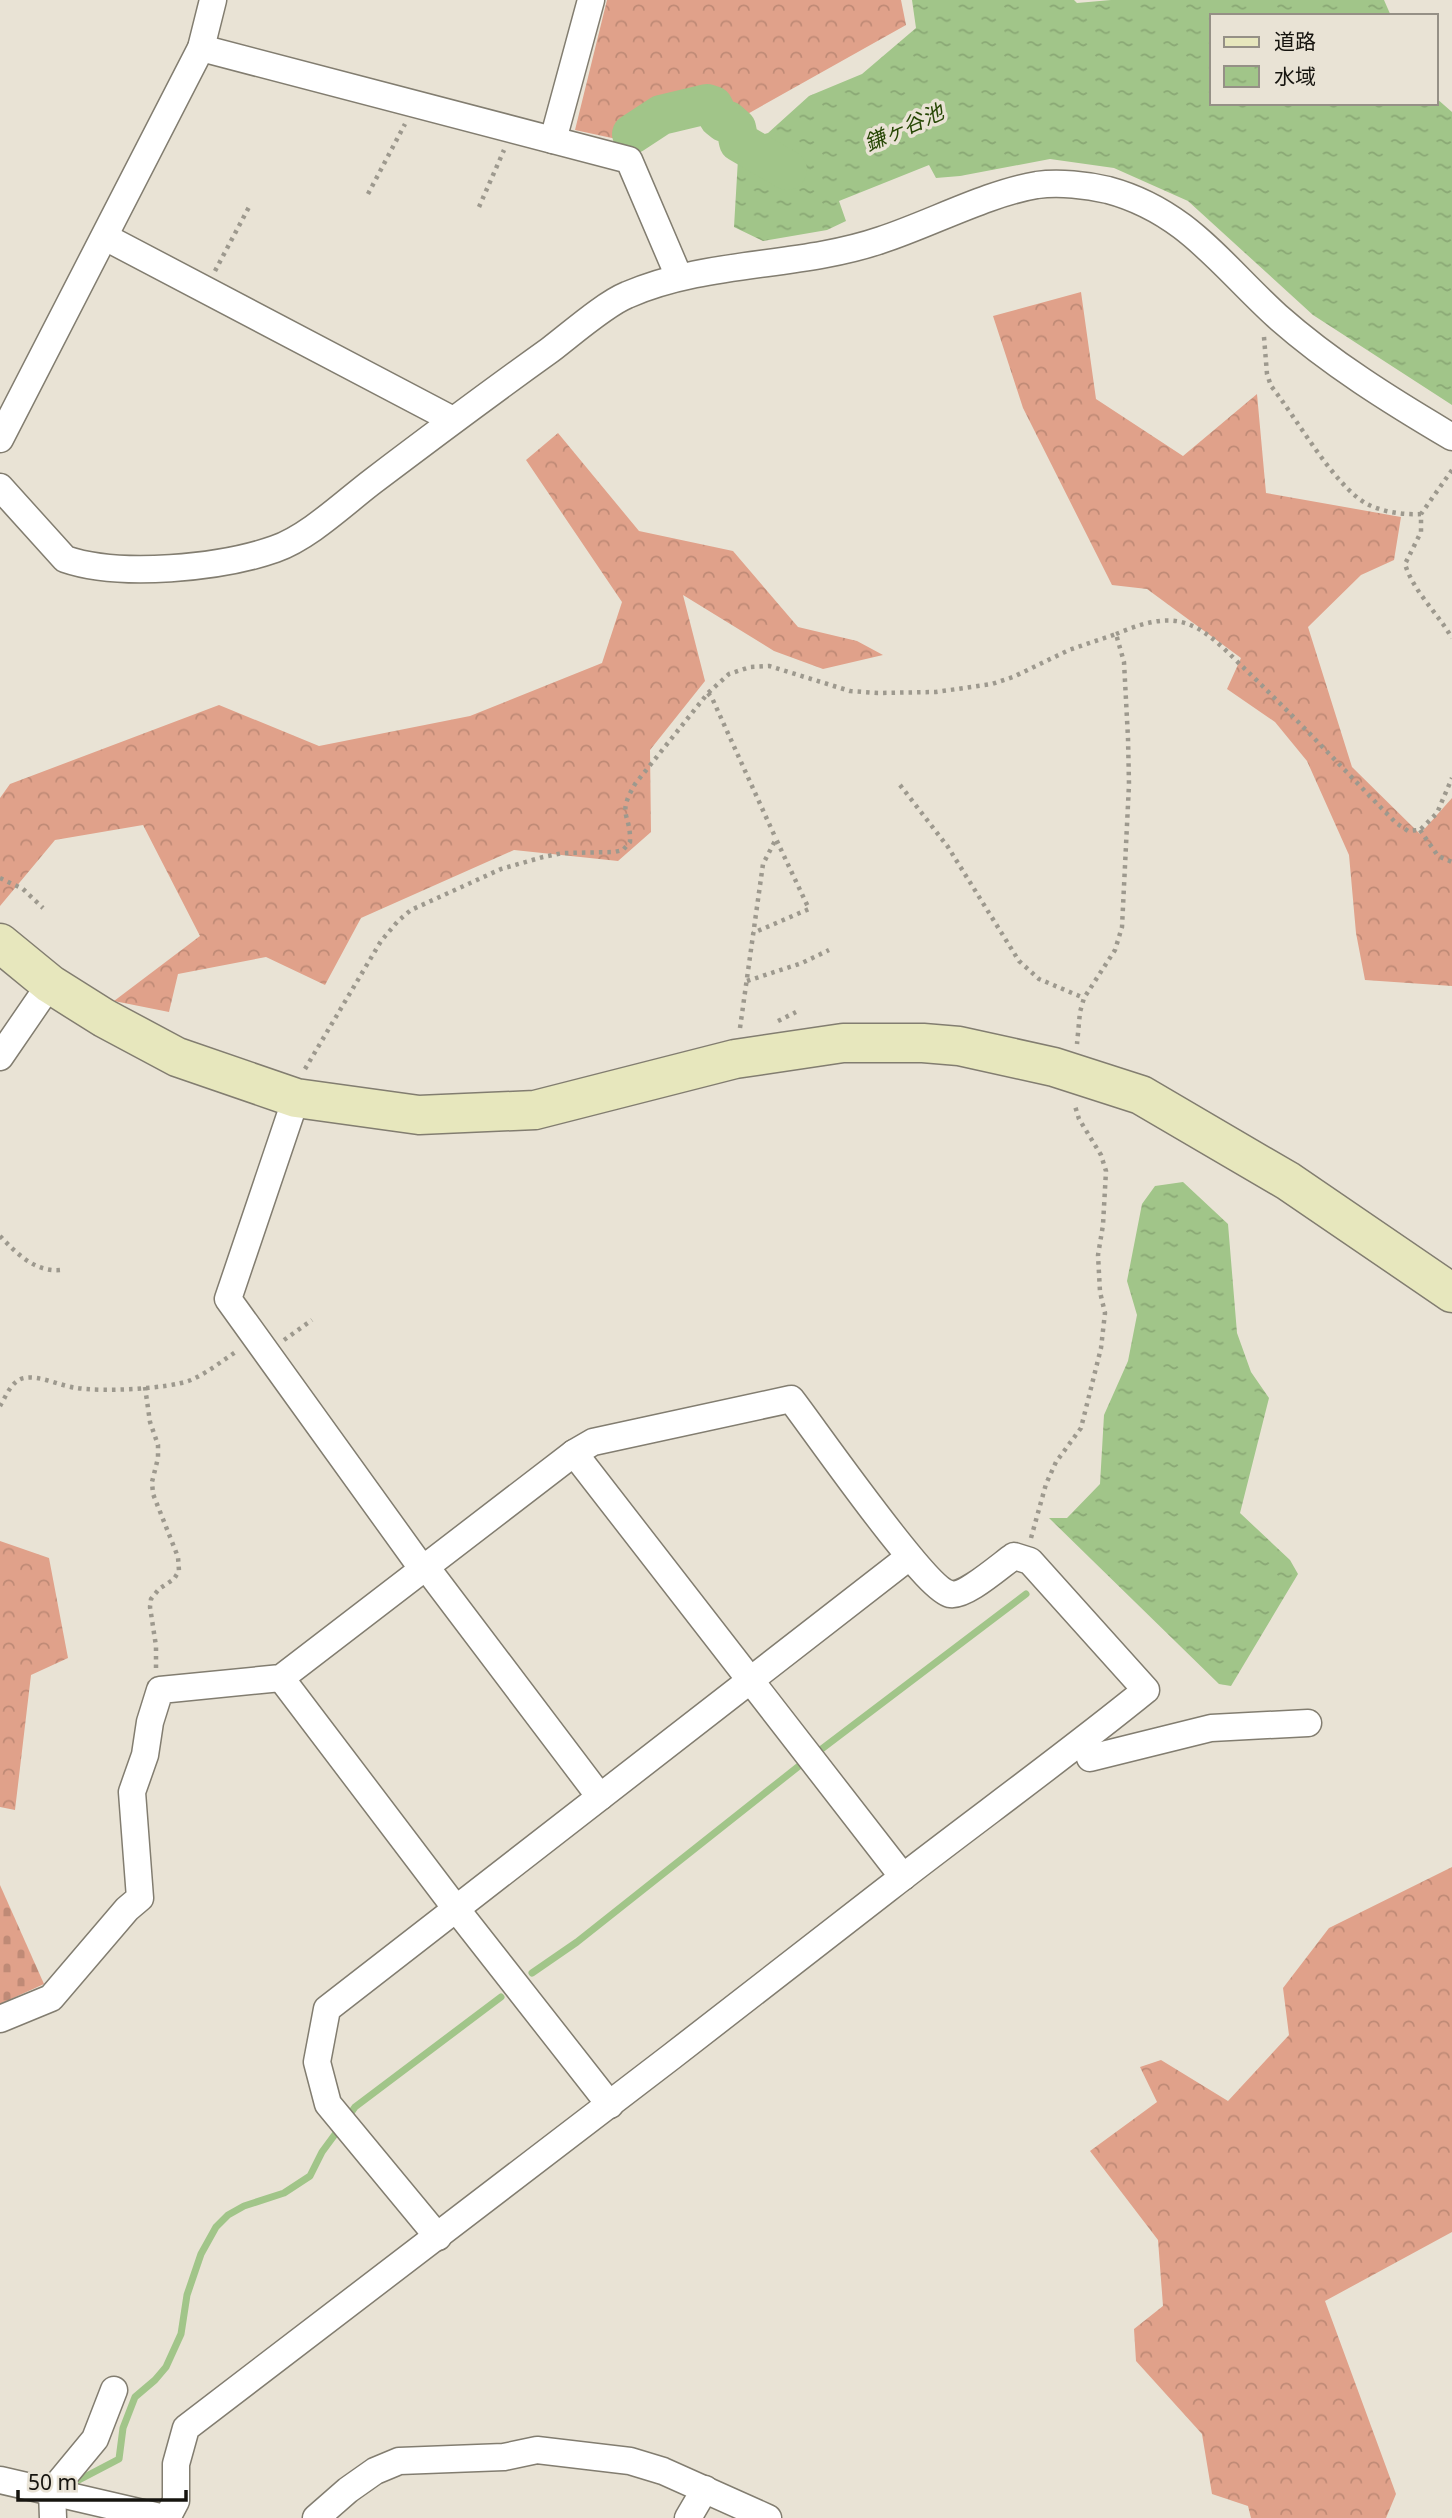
<svg xmlns="http://www.w3.org/2000/svg" width="1452" height="2518" font-family="'Noto Sans','Noto Sans JP',sans-serif">
<style>
.forest{fill:url(#forest-crowns)}
.cemetery{fill:url(#cemetery-stones)}
.water{fill:url(#water-ripples)}
.lines{fill:none;stroke-linecap:round;stroke-linejoin:round}
.stream{stroke:#a1c589;stroke-width:7}
.river{stroke:#a1c589;stroke-width:40}
.street-casing{stroke:#827d70;stroke-width:29}
.secondary-casing{stroke:#827d70;stroke-width:41}
.path{stroke:#9d998e;stroke-width:4.5;stroke-dasharray:3.5 5;stroke-linecap:butt}
.street{stroke:#fff;stroke-width:26}
.secondary{stroke:#e7e7bd;stroke-width:38}
.labels{text-anchor:middle;stroke-width:7;stroke-linejoin:round;paint-order:stroke}
.water-label{font-size:21px;font-style:italic;fill:#284806;stroke:#e9e3d5}
</style>
<defs>
<pattern id="forest-crowns" width="20" height="18" patternUnits="userSpaceOnUse" patternTransform="scale(1.75)"><rect width="20" height="18" fill="#e0a18a"/><path d="M2 6a3 3 0 1 1 6 0M12 15a3 3 0 1 1 6 0" fill="none" stroke="#bf8a76"/></pattern>
<pattern id="cemetery-stones" width="16" height="16" patternUnits="userSpaceOnUse" patternTransform="scale(1.75)"><rect width="16" height="16" fill="#e0a18a"/><path d="M2 7V4a2 2 0 0 1 4 0v3zM10 15v-3a2 2 0 0 1 4 0v3z" fill="#bf8a76"/></pattern>
<pattern id="water-ripples" width="26" height="14" patternUnits="userSpaceOnUse" patternTransform="scale(1.75)"><rect width="26" height="14" fill="#a1c589"/><path d="M2 4q2-2 4 0t4 0M15 11q2-2 4 0t4 0" fill="none" stroke="#8aa875"/></pattern>
</defs>
<rect width="100%" height="100%" fill="#e9e3d5"/>
<g class="forest">
<path d="M607 0H901L906 25 710 135 694 97 629 122 621 140 575 130Z"/>
<path d="M1081 292 1096 399 1183 456 1257 394 1266 493 1401 517 1394 560 1361 575 1308 627 1352 767 1420 834 1452 798V986L1365 980 1356 933 1349 855 1307 761 1275 722 1227 689 1241 658 1147 589 1112 585 1023 408 993 316Z"/>
<path d="M558 433 639 531 733 551 798 627 857 641 883 655 823 669 774 651 683 595 705 681 650 750 651 832 618 861 514 850 361 918 325 985 266 957 178 974 169 1012 114 1001 200 936 143 825 55 840 0 906V798L10 784 219 705 319 746 470 716 602 663 622 602 526 460Z"/>
<path d="M0 1541 49 1558 68 1658 31 1675 15 1810 0 1807Z"/>
<path d="M1452 1867V2232L1325 2301 1396 2494 1386 2518H1251L1248 2506 1212 2494 1202 2434 1136 2361 1134 2329 1163 2306 1158 2240 1090 2151 1157 2102 1140 2067 1161 2060 1228 2101 1289 2035 1283 1988 1329 1928Z"/>
</g>
<path class="cemetery" d="M0 1885 44 1984 0 2004Z"/>
<g class="water">
<path d="M912 0H1074L1077 3 1111 0H1384L1391 16H1212V103H1436V98L1452 112V405L1313 315 1188 201 1114 168 1050 159 960 176 936 178 929 165 839 201 846 221 827 230 763 241 734 227 739 142 768 133 809 96 862 74 916 28Z"/>
<path d="M1183 1182 1228 1224 1237 1333 1251 1372 1269 1398 1240 1513 1290 1560 1298 1574 1231 1686 1219 1684 1049 1518H1067L1100 1484 1104 1415 1128 1361 1137 1315 1127 1281 1142 1204 1155 1186Z"/>
</g>
<g class="lines">
<g class="stream">
<path d="M819 1751 1026 1594"/>
<path d="M532 1973 577 1942 799 1766"/>
<path d="M348 2117 355 2107 501 1997"/>
<path d="M75 2482 119 2459 123 2428 135 2397 155 2380 166 2367 181 2334 187 2295 201 2254 216 2227 228 2215 244 2206 284 2193 310 2176 322 2152 336 2133"/>
</g>
<path class="river" d="M632 134 661 115 707 104 713 106 719 118 724 122 728 121 736 128 739 142 787 170"/>
<defs>
<g id="street">
<path d="M201 48 629 160 679 277"/>
<path d="M553 140 591 0"/>
<path d="M105 237 453 420"/>
<path d="M0 439 201 48 213 0"/>
<path d="M0 487 65 559C120 578 221 568 275 549 309 537 344 503 373 481 431 437 490 393 550 350 571 334 605 304 627 295 707 260 799 268 881 240 930 224 988 193 1037 185 1059 182 1087 185 1108 190 1186 211 1221 265 1277 316 1330 363 1391 401 1452 437"/>
<path d="M0 1057 50 984"/>
<path d="M296 1098 228 1299 416 1560 426 1567 600 1797"/>
<path d="M574 1453 903 1877"/>
<path d="M281 1678 457 1910 610 2105"/>
<path d="M1084 1740 1090 1758 1211 1728 1308 1723"/>
<path d="M0 2019 51 1998 127 1909 140 1898 132 1792 145 1755 150 1722 160 1690 281 1678 574 1453 593 1442 791 1399C815 1430 924 1588 950 1594 964 1598 1001 1565 1014 1556L1030 1561 1146 1690C1061 1759 972 1823 886 1890 654 2071 421 2250 186 2428L176 2464V2501L167 2518"/>
<path d="M438 2237 328 2104 317 2062 327 2009 909 1557"/>
<path d="M0 2480 164 2518"/>
<path d="M53 2518 52 2491 95 2439 114 2390"/>
<path d="M316 2518 348 2490 375 2471 399 2461 504 2457 537 2450 630 2461 663 2471 768 2518"/>
<path d="M688 2518 705 2489"/>
</g>
<path id="secondary" d="M0 943 50 984 104 1018 177 1057 296 1098 419 1115 535 1110 735 1059 843 1043H923L959 1046 1054 1067 1141 1095 1288 1181 1452 1293"/>
</defs>
<use href="#street" class="street-casing"/>
<use href="#secondary" class="secondary-casing"/>
<g class="path">
<path d="M368 194 405 124"/>
<path d="M479 207 504 150"/>
<path d="M215 271 249 207"/>
<path d="M1264 337 1267 374 1271 386C1296 417 1334 486 1367 504 1383 512 1403 515 1421 514"/>
<path d="M1452 470 1421 514V532L1405 564C1413 591 1437 612 1452 638"/>
<path d="M1116 634C1138 625 1164 615 1188 624 1210 632 1229 654 1246 670 1298 720 1346 772 1396 823L1408 831 1420 830 1437 813 1452 778"/>
<path d="M708 693 712 698 776 839"/>
<path d="M900 785 948 847 1019 961 1039 979 1084 998"/>
<path d="M1420 830 1438 856 1452 862"/>
<path d="M0 878 23 889 43 908"/>
<path d="M747 981 802 963 829 950"/>
<path d="M778 1021 796 1012"/>
<path d="M740 1028 763 864 776 839 809 909 753 933"/>
<path d="M305 1069 381 941 398 921 411 910 501 869 543 857 563 853 614 852 623 850 630 842C631 812 616 817 635 784L708 693 729 674 750 667 769 666 850 691 878 693 936 692 992 684 1013 677 1069 650 1116 634 1124 662 1128 738 1129 784 1122 927 1115 950 1084 998 1080 1012 1077 1044"/>
<path d="M0 1236C17 1254 35 1272 60 1270"/>
<path d="M284 1340 312 1320"/>
<path d="M145 1387 150 1422 158 1445V1458L152 1482 153 1494 178 1557 179 1571 174 1579 159 1589 151 1599 150 1607 156 1646V1669"/>
<path d="M0 1406C6 1396 12 1380 24 1378 40 1375 60 1386 77 1388 102 1392 168 1389 191 1380 207 1373 222 1361 237 1351"/>
<path d="M1031 1538 1046 1484 1056 1462 1081 1428 1101 1348 1105 1313 1100 1292 1098 1255 1103 1225 1106 1171 1101 1155 1079 1119 1075 1106"/>
</g>
<use href="#street" class="street"/>
<use href="#secondary" class="secondary"/>
</g>
<g class="labels">
<g class="water-label">
<text transform="translate(904 128) rotate(-24)" y="7">鎌ヶ谷池</text>
</g>
</g>
<rect x="1210" y="14" width="228" height="91" fill="#e9e3d5" stroke="#959086" stroke-width="2"/>
<rect x="1224" y="37" width="35" height="10" fill="#e7e7bd" stroke="#959086" stroke-width="2"/>
<text x="1274" y="49" font-size="21" fill="#16140f">道路</text>
<rect x="1224" y="66" width="35" height="21" fill="url(#water-ripples)" stroke="#959086" stroke-width="2"/>
<text x="1274" y="84" font-size="21" fill="#16140f">水域</text>
<path d="M18 2490v10h168v-10" fill="none" stroke="#16140f" stroke-width="3.5"/>
<text x="28" y="2490" font-size="21" fill="#16140f" stroke="#e9e3d5" stroke-width="5" paint-order="stroke">50 m</text>
</svg>
